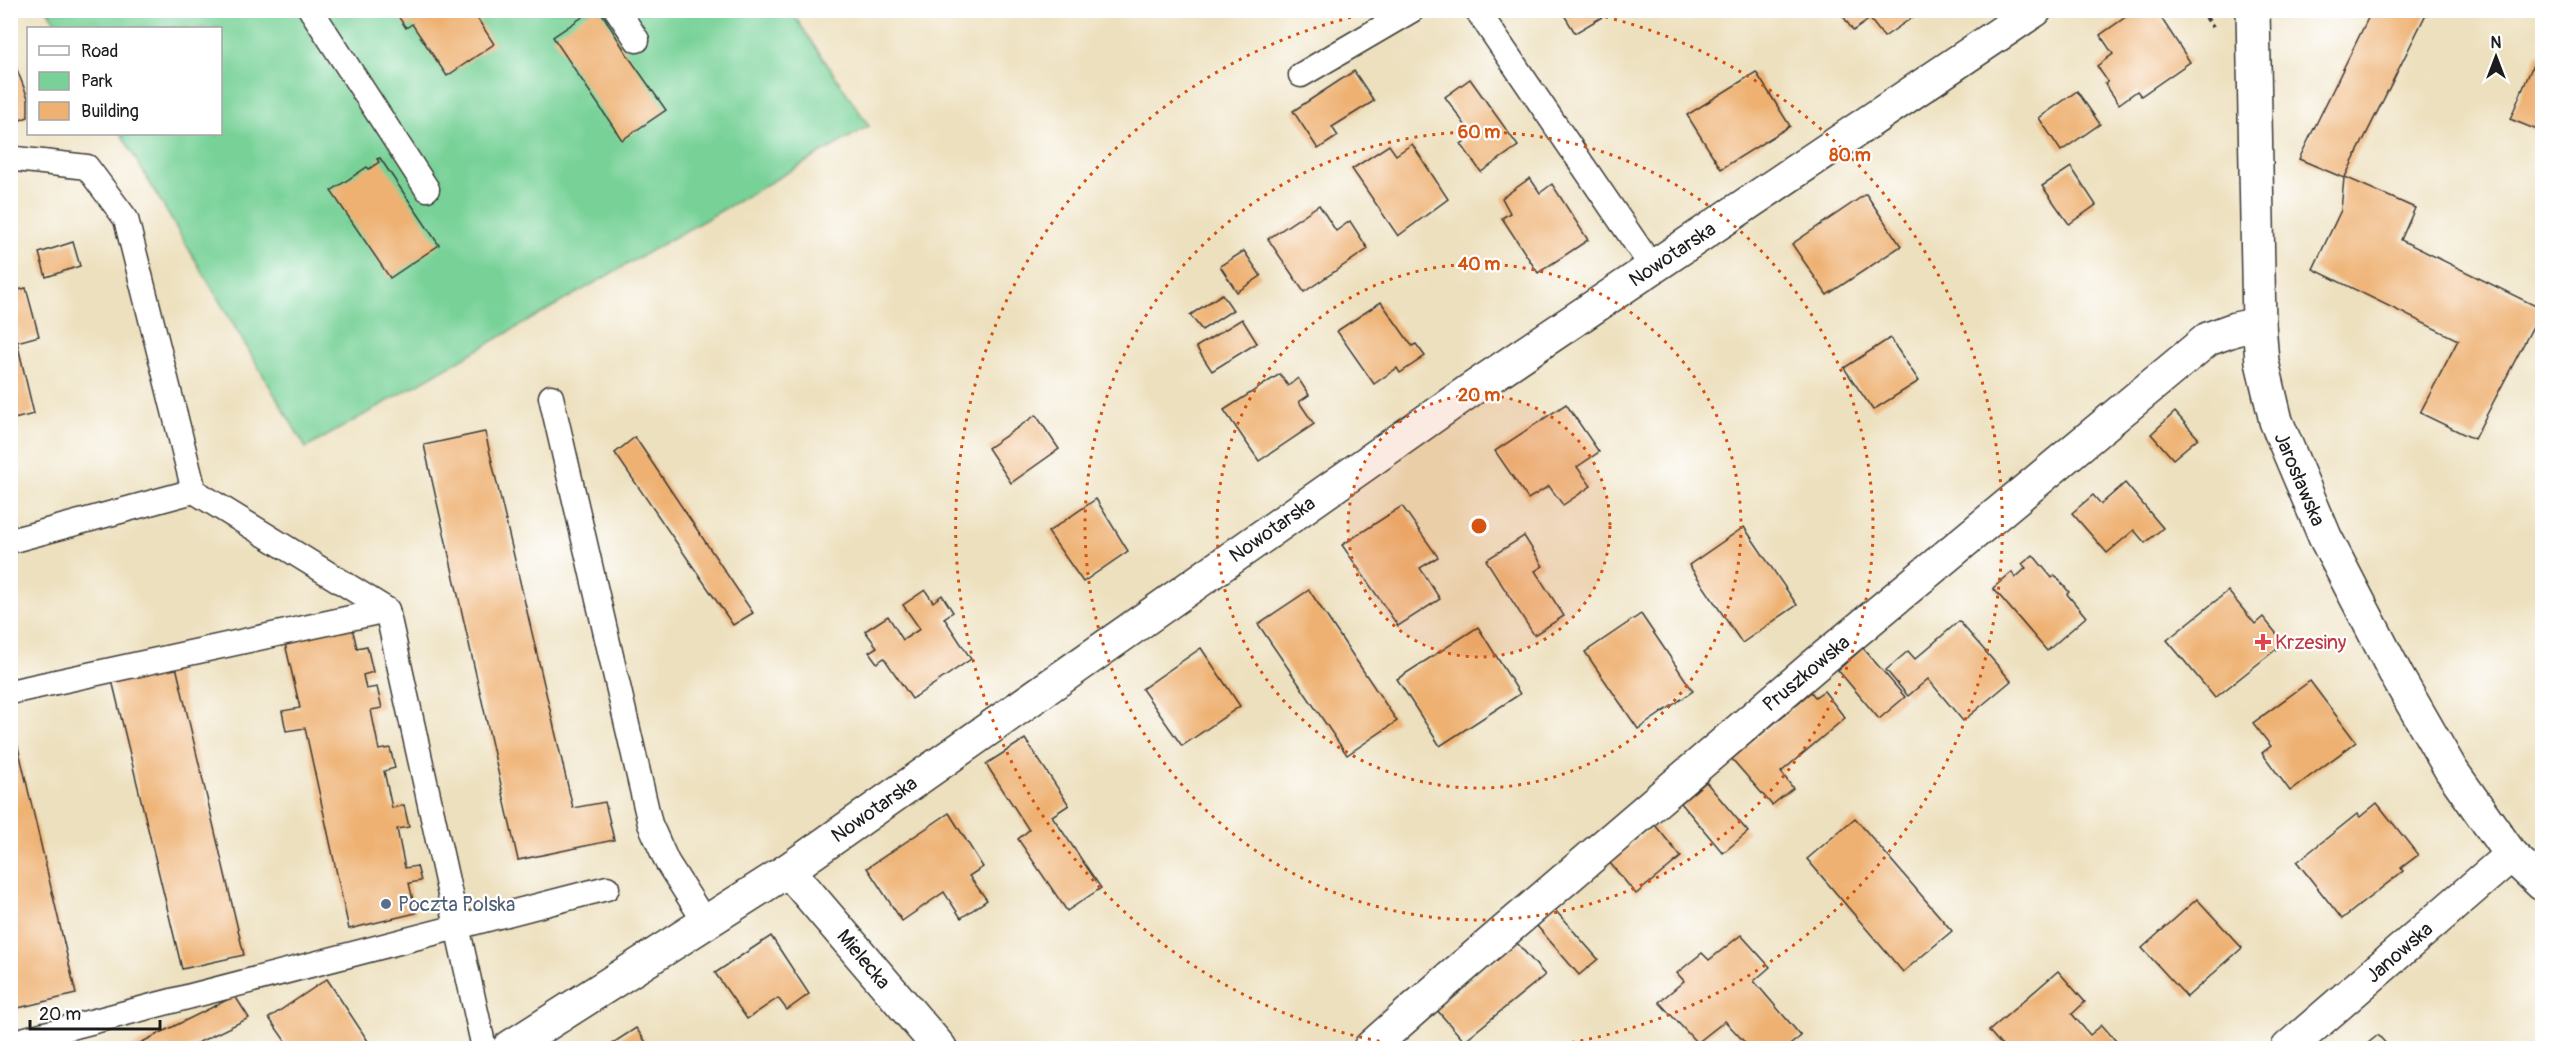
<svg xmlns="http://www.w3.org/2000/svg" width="2553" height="1059" font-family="Pangolin,sans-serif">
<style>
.green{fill:#78d298;stroke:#4a775a;stroke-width:1.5}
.building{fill:#eeb172}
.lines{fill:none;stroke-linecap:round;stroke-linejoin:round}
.lane-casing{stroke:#3b3934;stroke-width:27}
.street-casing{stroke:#3b3934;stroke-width:36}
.path{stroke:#3b3934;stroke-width:4;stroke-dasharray:4.5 4.5;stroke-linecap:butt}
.lane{stroke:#fff;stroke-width:24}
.street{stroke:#fff;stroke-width:33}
.ring{fill:none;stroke:#d4530e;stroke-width:3;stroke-dasharray:3 6}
.health-dot{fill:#e0444e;stroke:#fff;stroke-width:2}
.service-dot{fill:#5c6f8a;stroke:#fff;stroke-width:2}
.labels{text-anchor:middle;stroke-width:4.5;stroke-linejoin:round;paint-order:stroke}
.street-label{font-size:20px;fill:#1c1c1c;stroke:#fff}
.health-label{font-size:20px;fill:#be3a42;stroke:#fff;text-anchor:start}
.service-label{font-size:20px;fill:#4e5e75;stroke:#fff;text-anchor:start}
.centre{fill:#d4530e;stroke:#fff;stroke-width:3}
.ring-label{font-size:18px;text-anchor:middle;font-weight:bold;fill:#d4530e;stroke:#fff;stroke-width:4.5;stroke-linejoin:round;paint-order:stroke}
</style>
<rect width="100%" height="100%" fill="#fff"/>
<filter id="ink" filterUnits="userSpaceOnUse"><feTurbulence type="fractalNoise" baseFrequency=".0167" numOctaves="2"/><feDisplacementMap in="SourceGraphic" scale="12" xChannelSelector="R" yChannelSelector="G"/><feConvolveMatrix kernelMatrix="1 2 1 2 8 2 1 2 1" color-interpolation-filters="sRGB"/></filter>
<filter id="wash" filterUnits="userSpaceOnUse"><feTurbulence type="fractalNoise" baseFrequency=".008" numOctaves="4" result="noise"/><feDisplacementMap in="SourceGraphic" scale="24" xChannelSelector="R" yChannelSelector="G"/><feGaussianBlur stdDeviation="1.35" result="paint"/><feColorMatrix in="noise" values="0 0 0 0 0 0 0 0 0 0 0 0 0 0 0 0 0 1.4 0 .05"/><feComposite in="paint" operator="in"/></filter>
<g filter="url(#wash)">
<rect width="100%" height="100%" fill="#ede0be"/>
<path class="green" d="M48 11H791L869 126 306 448 121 134H220V28H59Z"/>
<g id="blocks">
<g class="building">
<path d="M394 10H472L494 44 447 76 412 24 406 28Z"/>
<path d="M593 10H600L628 56 666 110 622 140 553 37Z"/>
<path d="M1561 10H1614L1575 33Z"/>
<path d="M1839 10H1923L1884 37 1870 19 1853 31Z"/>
<path d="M2136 10H2156L2190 62 2141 96 2137 91 2119 104 2105 84 2108 82 2097 66 2113 54 2100 35Z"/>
<path d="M2372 10H2428L2345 177 2415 208 2401 240 2542 309 2474 439 2420 413 2458 340 2313 269 2341 210 2344 178 2299 159Z"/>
<path d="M2538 53 2542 55V132L2510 119Z"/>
<path d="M16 67 28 98V117L10 124V69Z"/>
<path d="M1354 71 1374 101 1332 127 1338 136 1318 149 1293 111Z"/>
<path d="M1756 72 1790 126 1721 169 1687 115Z"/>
<path d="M1470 79 1518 146 1481 172 1461 144 1473 136 1445 97Z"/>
<path d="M2077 91 2100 124 2061 151 2039 118Z"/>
<path d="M1412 144 1448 199 1398 236 1352 169 1389 145 1396 155Z"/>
<path d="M380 158 439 245 390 278 331 191 367 167 369 169 379 162 377 159Z"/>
<path d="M2071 167 2096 205 2069 224 2042 186Z"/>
<path d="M1530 178 1540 193 1552 184 1588 240 1538 273 1502 218 1510 213 1502 198Z"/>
<path d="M1866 194 1901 246 1827 295 1792 244Z"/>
<path d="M1319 205 1336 231 1350 221 1368 249 1304 292 1268 239Z"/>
<path d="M73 242 80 266 46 277 39 253Z"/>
<path d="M1244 251 1261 276 1237 292 1220 266Z"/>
<path d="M26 288 39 336 17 342 34 414 10 420V292Z"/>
<path d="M1222 294 1233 310 1202 330 1190 315Z"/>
<path d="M1381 302 1412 346 1416 344 1425 356 1400 373 1397 368 1374 384 1337 331Z"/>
<path d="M1242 319 1257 343 1212 371 1196 347Z"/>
<path d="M1890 338 1919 381 1873 410 1844 368Z"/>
<path d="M1280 374 1288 386 1298 378 1309 395 1299 402 1314 424 1259 461 1224 410Z"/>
<path d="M1566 404 1599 452 1577 467 1591 486 1563 505 1549 486 1528 499 1495 451Z"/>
<path d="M2175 412 2198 438 2173 459 2151 434Z"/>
<path d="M1036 415 1059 449 1011 483 988 448Z"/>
<path d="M485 432 573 808 605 802 614 840 518 860 424 445Z"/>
<path d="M635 437 753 613 733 625 615 453Z"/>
<path d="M2125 483 2163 528 2145 543 2134 530 2107 553 2072 513 2093 495 2101 504Z"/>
<path d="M1096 499 1128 551 1083 582 1048 532Z"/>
<path d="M1402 506 1438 557 1420 568 1440 599 1398 626 1342 545Z"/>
<path d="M1744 527 1797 605 1742 643 1689 565Z"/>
<path d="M1524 536 1543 566 1535 571 1564 616 1534 635 1486 560Z"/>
<path d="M2033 555 2052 578 2055 575 2069 592 2067 594 2086 617 2047 651 1993 588 2012 572 2015 578 2026 568 2022 564Z"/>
<path d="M925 590 933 602 942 595 953 612 944 618 971 659 912 699 884 658 877 663 869 652 877 647 865 631 888 616 903 640 920 629 903 605Z"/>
<path d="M1309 590 1397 721 1347 755 1258 624Z"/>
<path d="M2228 591 2255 624 2263 617 2284 643 2215 698 2167 640Z"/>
<path d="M1641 614 1693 691 1638 729 1585 652Z"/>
<path d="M350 619 357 648 367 646 373 672 363 675 366 689 377 687 382 708 371 710 379 750 390 748 395 768 384 771 392 808 404 805 409 827 397 829 405 868 417 866 421 881 409 883 416 913 349 929 305 728 286 731 282 711 300 708 283 635Z"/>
<path d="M1959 621 2011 681 1963 721 1928 679 1908 696 1886 670 1908 651 1915 659Z"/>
<path d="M1478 627 1520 694 1440 746 1397 679Z"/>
<path d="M1201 648 1240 706 1182 746 1142 689Z"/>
<path d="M1863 648 1905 697 1879 719 1838 670Z"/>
<path d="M175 662 244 955 182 969 111 676Z"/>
<path d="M2310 681 2356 742 2290 791 2262 753 2271 746 2253 723Z"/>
<path d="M1824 691 1845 718 1781 772 1793 788 1772 805 1732 759 1811 692 1815 697Z"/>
<path d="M11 717 76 994 10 1010V718Z"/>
<path d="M1025 739 1069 805 1052 816 1101 888 1067 911 1018 839 1029 830 986 764Z"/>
<path d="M1706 782 1748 832 1723 853 1681 803Z"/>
<path d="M2377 803 2418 855 2401 868 2403 871 2342 919 2297 862 2357 814 2360 817Z"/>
<path d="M949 813 983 867 969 876 987 900 961 918 944 892 902 921 867 868Z"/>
<path d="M1855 818 1952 931 1903 972 1807 859Z"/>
<path d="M1655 825 1681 857 1636 894 1610 863Z"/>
<path d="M2197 899 2242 948 2187 997 2142 948Z"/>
<path d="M1555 910 1598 959 1579 975 1537 926Z"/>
<path d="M1741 935 1770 967 1754 981 1801 1036 1786 1048H1750L1725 1021 1697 1043 1659 1002 1684 981 1677 973 1702 953 1709 960Z"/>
<path d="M771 936 809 994 787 1010 778 998 747 1019 715 973Z"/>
<path d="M1517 943 1545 975 1464 1041 1437 1010Z"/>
<path d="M2058 971 2085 1002 2072 1014 2090 1035 2102 1025 2122 1048H2036L2034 1046 2031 1048H2004L1989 1031Z"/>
<path d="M327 979 370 1044 363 1048H290L269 1018Z"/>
<path d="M235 996 249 1018 187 1048H130Z"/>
<path d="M636 1028 650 1048H605Z"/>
<path d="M2378 1035 2390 1048H2362Z"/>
</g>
</g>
</g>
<g filter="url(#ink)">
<use href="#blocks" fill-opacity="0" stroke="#3b3934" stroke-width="1.5"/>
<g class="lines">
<defs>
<g id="lane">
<path d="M311 10 427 189"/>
<path d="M617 10 637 40"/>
<path d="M1477 10 1652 267"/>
<path d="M1301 75 1412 10"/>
<path d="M10 161 16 159 87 167 126 219 194 491 387 610 484 1048"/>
<path d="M551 397 650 824 667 862 705 922"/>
<path d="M10 541 194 491"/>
<path d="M10 692 387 610"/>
<path d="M10 1043 607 888"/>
</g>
<g id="street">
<path d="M2253 10 2259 324 2262 362 2276 421 2325 537 2398 678 2451 770 2511 855 2542 884"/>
<path d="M788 870 940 1048"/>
<path d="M509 1048 788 870 1472 389 2035 10"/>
<path d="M1370 1048 1415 1008 1814 666 2208 339 2235 329 2259 324"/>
<path d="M2288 1048 2511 855"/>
</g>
</defs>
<use href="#lane" class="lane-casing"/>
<use href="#street" class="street-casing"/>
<path class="path" d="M2201 10 2213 27"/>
<use href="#lane" class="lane"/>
<use href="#street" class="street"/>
</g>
</g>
<circle cx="1479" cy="526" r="131" fill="#d4530e" fill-opacity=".12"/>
<g class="ring">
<circle cx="1479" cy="526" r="131"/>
<circle cx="1479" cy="526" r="262"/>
<circle cx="1479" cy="526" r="394"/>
<path d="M1424 1048A525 525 0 0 1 1379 11M1579 11A525 525 0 0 1 1534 1048"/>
</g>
<path class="health-dot" d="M2260 633h6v6h6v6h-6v6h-6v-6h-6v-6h6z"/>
<circle class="service-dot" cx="386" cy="904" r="6"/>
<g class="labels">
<g class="street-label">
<text transform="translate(1672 254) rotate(-34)" y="7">Nowotarska</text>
<text transform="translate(2300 479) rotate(67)" y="7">Jarosławska</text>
<text transform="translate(1272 529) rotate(-35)" y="7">Nowotarska</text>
<text transform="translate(1806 673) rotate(-40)" y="7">Pruszkowska</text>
<text transform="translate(874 809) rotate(-35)" y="7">Nowotarska</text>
<text transform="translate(2399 952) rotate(-41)" y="7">Janowska</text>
<text transform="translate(864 959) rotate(50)" y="7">Mielecka</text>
</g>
<g class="health-label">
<text x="2275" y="649">Krzesiny</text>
</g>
<g class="service-label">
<text x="398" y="911">Poczta Polska</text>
</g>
</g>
<circle cx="1479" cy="526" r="9" class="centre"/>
<g class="ring-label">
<text x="1479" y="138">60 m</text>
<text x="1850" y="161">80 m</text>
<text x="1479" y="270">40 m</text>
<text x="1479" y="401">20 m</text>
</g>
<rect width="2553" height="1059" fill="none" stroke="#fff" stroke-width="36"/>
<rect x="27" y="27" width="195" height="108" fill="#ffffff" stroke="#a4a4a4" stroke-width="1.5"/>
<rect x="39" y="46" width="30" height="9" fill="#ffffff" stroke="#a4a4a4" stroke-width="1.5"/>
<text x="81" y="57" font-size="18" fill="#1c1c1c">Road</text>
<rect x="39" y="72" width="30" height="18" fill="#78d298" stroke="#a4a4a4" stroke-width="1.5"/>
<text x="81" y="87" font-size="18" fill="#1c1c1c">Park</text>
<rect x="39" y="102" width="30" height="18" fill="#eeb172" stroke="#a4a4a4" stroke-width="1.5"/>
<text x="81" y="117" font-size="18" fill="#1c1c1c">Building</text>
<g transform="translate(2496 57)" stroke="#ffffff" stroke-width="4.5" paint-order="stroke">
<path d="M0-4.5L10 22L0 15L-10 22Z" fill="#1c1c1c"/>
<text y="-9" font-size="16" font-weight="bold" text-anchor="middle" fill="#1c1c1c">N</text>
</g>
<path d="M30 1020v9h130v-9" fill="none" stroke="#1c1c1c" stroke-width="3"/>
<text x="39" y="1020" font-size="18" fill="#1c1c1c" stroke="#ffffff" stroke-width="4.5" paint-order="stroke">20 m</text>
</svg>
